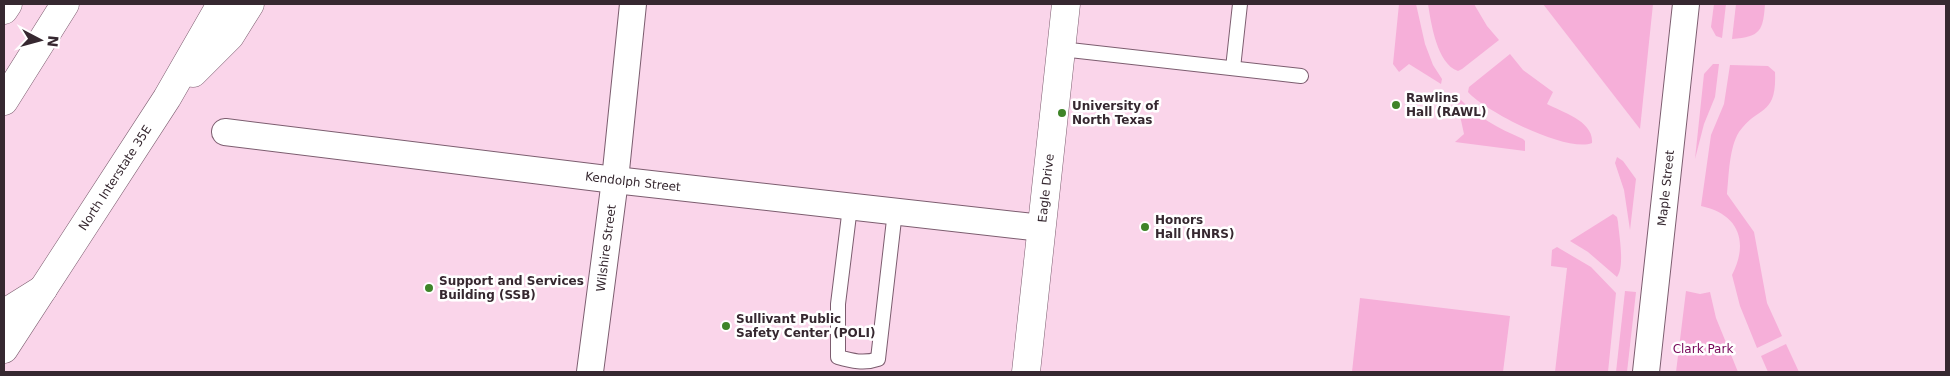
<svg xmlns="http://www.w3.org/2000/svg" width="1950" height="376" font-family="'DejaVu Sans',sans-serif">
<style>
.green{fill:#f6afd9}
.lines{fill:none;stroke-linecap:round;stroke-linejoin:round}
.service-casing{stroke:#7c5d6f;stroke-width:16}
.minor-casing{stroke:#7c5d6f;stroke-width:28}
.tertiary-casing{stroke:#7c5d6f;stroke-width:29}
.secondary-casing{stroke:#7c5d6f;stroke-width:29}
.motorway-casing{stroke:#7c5d6f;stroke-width:29}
.service{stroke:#fff;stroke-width:14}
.minor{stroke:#fff;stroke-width:26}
.tertiary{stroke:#fff;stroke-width:28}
.secondary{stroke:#fff;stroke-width:28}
.motorway{stroke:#fff;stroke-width:28}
.poi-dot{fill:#3e8428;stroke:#fff;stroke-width:2}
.labels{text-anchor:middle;stroke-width:5;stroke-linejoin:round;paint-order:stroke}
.poi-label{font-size:12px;font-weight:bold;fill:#362830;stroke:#fff;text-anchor:start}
.street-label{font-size:12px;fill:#362830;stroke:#fff}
.park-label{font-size:12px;fill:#760558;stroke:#fff}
</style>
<rect width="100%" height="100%" fill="#fad5ea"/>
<g class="green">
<path d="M1399 4H1416L1425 44 1433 65 1442 79 1441 84 1409 64 1399 72 1393 64Z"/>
<path d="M1428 4H1474L1487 26 1499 40 1462 69 1458 71C1437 64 1431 23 1428 4Z"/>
<path d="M1543 4H1653L1640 129Z"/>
<path d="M1714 4H1726L1722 38 1716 36 1711 27Z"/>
<path d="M1736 4H1765C1763 30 1761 37 1732 39Z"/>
<path d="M1510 54 1523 70 1553 92 1547 104C1562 112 1594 121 1592 143 1567 153 1486 112 1468 92L1469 87Z"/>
<path d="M1713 64H1719L1715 97 1704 124 1695 159 1704 74Z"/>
<path d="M1730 65 1768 66 1775 72C1777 117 1758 105 1739 132 1729 148 1729 175 1727 194L1754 232 1767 303 1782 336 1757 348 1740 306 1732 275C1749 242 1739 214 1701 206L1711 135 1724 104Z"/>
<path d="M1459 98C1477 117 1498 128 1523 139L1525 141V151L1455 142 1464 134 1459 111 1452 99Z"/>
<path d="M1617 157 1623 161 1636 179 1630 230 1624 190 1615 163Z"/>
<path d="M1613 214 1617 217 1618 222C1619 235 1625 266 1617 277L1588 252 1570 241Z"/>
<path d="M1557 247 1591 267 1616 293 1608 372H1555L1567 268 1551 266 1552 250Z"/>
<path d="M1625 291 1636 292 1627 372H1616Z"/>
<path d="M1686 291 1700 294 1710 292 1716 318 1738 372H1676Z"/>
<path d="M1360 298 1510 316 1503 372H1352Z"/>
<path d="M1786 344 1799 372H1768L1761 356Z"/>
</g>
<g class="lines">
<defs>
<g id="service">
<path d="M1061 49 1301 76"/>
<path d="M1233 68 1240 4"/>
<path d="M850 207 838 304V357C852 361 864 364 878 359L895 211"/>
</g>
<g id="minor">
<path id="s1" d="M225 132 615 180 1042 228"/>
<path id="s2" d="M590 372 615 180 633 4"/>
<path id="s3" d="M1646 372 1686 4"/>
</g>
<g id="tertiary">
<path id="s4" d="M1026 372 1066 4"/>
</g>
<g id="secondary">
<path d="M193 73 230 36 250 4"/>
<path id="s5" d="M4 349 167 98 221 4"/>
</g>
<g id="motorway">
<path d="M4 10 8 4"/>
<path d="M4 101 65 4"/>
<path d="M4 319 11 309 43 289"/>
</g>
</defs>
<use href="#service" class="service-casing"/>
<use href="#minor" class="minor-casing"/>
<use href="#tertiary" class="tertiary-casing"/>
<use href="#secondary" class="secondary-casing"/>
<use href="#motorway" class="motorway-casing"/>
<use href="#service" class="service"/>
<use href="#minor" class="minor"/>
<use href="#tertiary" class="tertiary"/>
<use href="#secondary" class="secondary"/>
<use href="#motorway" class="motorway"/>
</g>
<g class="poi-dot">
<circle cx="1396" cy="105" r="5"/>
<circle cx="1062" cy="113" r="5"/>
<circle cx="1145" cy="227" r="5"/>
<circle cx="429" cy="288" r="5"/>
<circle cx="726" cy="326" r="5"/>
</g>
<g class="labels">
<g class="poi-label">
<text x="1406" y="102">Rawlins<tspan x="1406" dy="14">Hall (RAWL)</tspan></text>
<text x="1072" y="110">University of<tspan x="1072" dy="14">North Texas</tspan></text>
<text x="1155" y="224">Honors<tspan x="1155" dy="14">Hall (HNRS)</tspan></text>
<text x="439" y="285">Support and Services<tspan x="439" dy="14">Building (SSB)</tspan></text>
<text x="736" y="323">Sullivant Public<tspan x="736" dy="14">Safety Center (POLI)</tspan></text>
</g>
<g class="street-label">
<text dy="4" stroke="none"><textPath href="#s5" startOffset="204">North Interstate 35E</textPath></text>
<text dy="4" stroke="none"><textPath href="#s1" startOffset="411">Kendolph Street</textPath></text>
<text dy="4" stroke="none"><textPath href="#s4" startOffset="185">Eagle Drive</textPath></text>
<text dy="4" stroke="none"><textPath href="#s3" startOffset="185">Maple Street</textPath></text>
<text dy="4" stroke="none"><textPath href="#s2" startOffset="125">Wilshire Street</textPath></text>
</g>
<g class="park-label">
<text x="1703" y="353">Clark Park</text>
</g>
</g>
<rect width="1950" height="376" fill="none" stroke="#362830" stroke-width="10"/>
<g transform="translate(40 40) rotate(96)" stroke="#ffffff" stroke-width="4" paint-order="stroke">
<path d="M0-4L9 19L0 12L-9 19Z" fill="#362830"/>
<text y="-8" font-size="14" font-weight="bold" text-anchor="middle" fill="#362830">N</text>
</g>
</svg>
